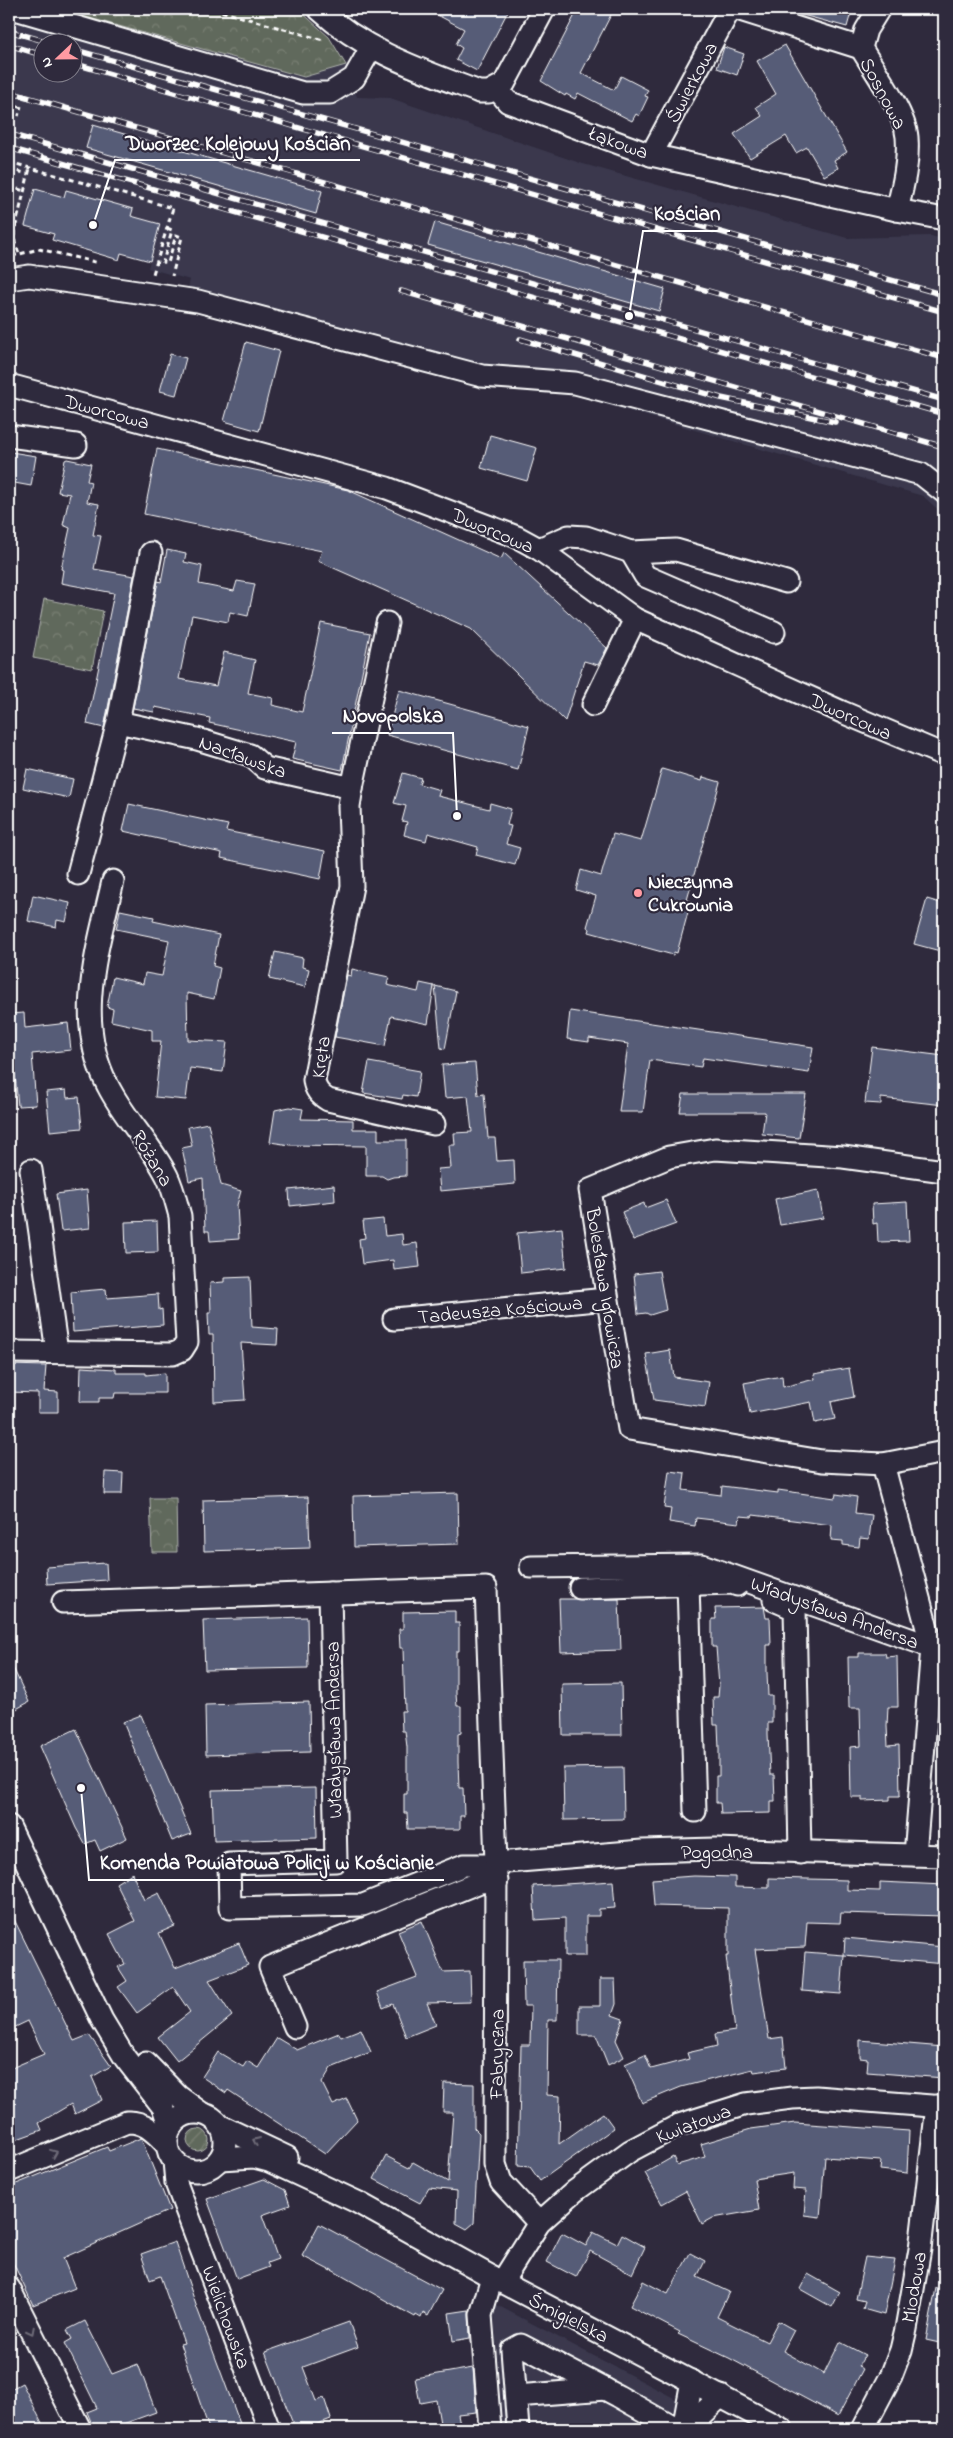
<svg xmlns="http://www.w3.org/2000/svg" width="953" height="2438" font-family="'Indie Flower',sans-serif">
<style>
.built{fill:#3b394e;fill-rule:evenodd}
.park{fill:url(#park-crowns);stroke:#b0b4ae}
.garden{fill:url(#garden-furrows);stroke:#b0b4ae}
.building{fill:#565b77;stroke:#fff}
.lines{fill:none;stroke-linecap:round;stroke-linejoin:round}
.minor-casing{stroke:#fff;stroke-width:25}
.path{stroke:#fff;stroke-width:3;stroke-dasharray:5 4;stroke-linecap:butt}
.minor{stroke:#2f2a3d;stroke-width:21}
.rail-casing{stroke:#fff;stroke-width:5.5}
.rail{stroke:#2f2a3d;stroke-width:4;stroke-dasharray:11;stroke-linecap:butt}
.oneway{stroke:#6d6a77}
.poi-dot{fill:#ff9aa2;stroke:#2f2a3d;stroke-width:2}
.labels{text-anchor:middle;stroke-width:4.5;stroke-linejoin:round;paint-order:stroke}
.street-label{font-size:20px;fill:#fff;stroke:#2f2a3d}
.poi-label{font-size:20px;font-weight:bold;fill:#fff;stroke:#2f2a3d;text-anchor:start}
.leader{fill:none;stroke:#fff;stroke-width:2}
.callout-dot{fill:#fff;stroke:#2f2a3d;stroke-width:2}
.callout-label{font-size:21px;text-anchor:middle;font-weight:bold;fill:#fff;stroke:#2f2a3d;stroke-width:4.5;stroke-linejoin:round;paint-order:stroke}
</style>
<defs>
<pattern id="park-crowns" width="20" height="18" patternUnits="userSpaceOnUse" patternTransform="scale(1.25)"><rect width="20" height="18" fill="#61695c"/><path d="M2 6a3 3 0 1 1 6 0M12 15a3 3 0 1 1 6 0" fill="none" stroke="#798074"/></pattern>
<pattern id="garden-furrows" width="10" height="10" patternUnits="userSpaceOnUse" patternTransform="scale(1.25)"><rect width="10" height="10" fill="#61695c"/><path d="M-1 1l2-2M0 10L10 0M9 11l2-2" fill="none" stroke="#798074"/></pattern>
</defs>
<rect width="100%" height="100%" fill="#2f2a3d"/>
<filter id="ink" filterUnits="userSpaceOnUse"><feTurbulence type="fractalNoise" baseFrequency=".02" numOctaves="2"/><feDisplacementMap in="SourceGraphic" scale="10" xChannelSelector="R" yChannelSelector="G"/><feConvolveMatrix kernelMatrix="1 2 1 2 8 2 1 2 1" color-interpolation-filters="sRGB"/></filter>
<g filter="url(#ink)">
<g class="built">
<path d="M9 9H57L304 77 346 65 357 97 390 98 583 164 847 238 930 236 944 239V515L923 496 567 393 487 388 183 309 190 280 148 268 150 261 122 253 119 260 99 254 100 249 73 246 52 240 53 234 9 222ZM42 42H72V72H42Z"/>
<path d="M493 2303 733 2429H503Z"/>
</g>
<g class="park">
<path d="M57 9H298L329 37 346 65 304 77Z"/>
<path d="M44 599 103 611 92 669 33 658Z"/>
<path d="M150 1498H176L177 1552H152Z"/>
</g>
<circle class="garden" cx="198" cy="2140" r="11"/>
<g class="building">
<path d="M426 9H509L477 71 456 60 462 48 456 44 464 29Z"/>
<path d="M578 9H614L581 73 614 90 621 76 648 90 645 96 648 97 639 116 636 114 632 121 578 93 575 99 566 94 565 96 541 81Z"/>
<path d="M799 9H852L847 27 799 14Z"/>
<path d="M785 45 847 152 834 160 838 168 824 176 807 147 796 153 786 136 750 158 734 134 762 116 756 107 776 94 757 61Z"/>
<path d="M724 47 744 54 737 75 717 68Z"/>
<path d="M93 125 322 191 316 214 86 148Z"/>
<path d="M35 189 64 197 66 190 87 196 133 209 131 216 160 224 150 261 121 253 119 260 99 254 52 240 54 234 25 226Z"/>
<path d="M435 222 665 289 659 311 428 245Z"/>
<path d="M246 342 279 351 259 431 224 421Z"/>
<path d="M170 354 186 358 176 395 160 391Z"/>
<path d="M490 435 537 448 527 481 481 468Z"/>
<path d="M157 449 348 490 501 559 504 553 607 648 598 665 584 661 565 721 471 629 318 561 322 551 144 514Z"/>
<path d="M11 452 36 456 31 486 9 482Z"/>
<path d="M67 459 91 464 87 481 91 482 87 502 99 504 93 535 101 536 94 569 134 576 104 728 87 724 114 593 61 583 63 570 61 569 70 528 63 525 70 494 58 492 65 460Z"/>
<path d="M167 550 186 554 184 562 202 566 199 584 234 591 237 581 255 584 248 616 230 612 228 622 192 615 179 679 216 686 224 652 242 656V657L255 660 248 693 273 698 272 705 302 712 321 623 370 633 342 770 292 759 296 742 209 723 210 718 155 707 154 712 133 708 158 581 161 582Z"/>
<path d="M399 690 529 726 518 770 387 735Z"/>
<path d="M27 769 73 779 69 798 23 788Z"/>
<path d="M662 769 702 781 703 777 720 782 687 900 691 901 677 953 674 952 673 955 589 932 590 929 587 927 596 896 576 890 581 870 601 876 613 834 641 841Z"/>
<path d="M403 773 421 778 419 784 440 790 438 796 489 809 490 803 511 809 507 825 511 826 506 844 520 848 515 865 476 855 478 847 428 833 426 841 404 835 407 822 402 821 406 806 394 803Z"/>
<path d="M129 804 228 825 226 831 325 851 320 879 221 858 222 853 123 831Z"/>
<path d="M33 895 70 903 66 922 57 920 56 927 28 921Z"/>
<path d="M927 899 944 904V952L914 944Z"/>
<path d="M120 910 154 917 153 921 219 935 213 966 220 968 214 999 187 993 188 1040 227 1042 223 1072 190 1068 186 1100 155 1097 161 1041H152V1030L111 1021 113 1009 107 1007 113 977 143 984 145 973 162 976 169 940 116 929Z"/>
<path d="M275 952 303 958 302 967 309 969 305 987 269 979Z"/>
<path d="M352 969 389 977 387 985 418 992 420 983 434 986 428 1024 391 1016 385 1046 335 1037 347 975 351 976Z"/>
<path d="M435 986 456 991 445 1049 441 1048Z"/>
<path d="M570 1011 813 1047 809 1073 703 1058 701 1067 650 1060 643 1112H619L628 1044 589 1038V1042L567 1039Z"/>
<path d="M24 1013 25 1028 68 1023 71 1050 32 1054 36 1105 18 1106 9 1014Z"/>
<path d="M872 1047 944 1056V1105L881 1098V1104L865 1103Z"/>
<path d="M369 1062 420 1071 416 1097 403 1095 402 1099 363 1093Z"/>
<path d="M475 1063 478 1095 484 1094 488 1138H495L497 1161 514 1160 515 1184 440 1191 438 1169 451 1168 449 1145H455L454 1133 472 1132 468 1096 445 1098 442 1065Z"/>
<path d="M66 1090 67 1098 79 1097 82 1128 50 1131 46 1092Z"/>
<path d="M683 1094H806L799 1138 762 1134 765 1112H680Z"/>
<path d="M290 1107 303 1109 301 1119 353 1120V1129H378V1140H406V1176L393 1177 387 1179 382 1176H366V1146L290 1145 270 1142 275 1110Z"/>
<path d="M208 1123 221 1185 241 1191 237 1205 239 1239 210 1241 209 1231H205L203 1178 189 1181 182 1148 192 1146 188 1127Z"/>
<path d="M334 1185 335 1201 290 1206 289 1190Z"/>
<path d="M87 1190 90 1228 61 1231 56 1194Z"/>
<path d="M818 1190 823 1218 780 1225 775 1199Z"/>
<path d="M666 1200 676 1224 633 1240 622 1212 644 1203 645 1208Z"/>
<path d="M907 1202 909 1241 878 1242 877 1223 873 1224 872 1204Z"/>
<path d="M383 1219 385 1236 402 1234 403 1245 417 1243 420 1267 394 1270 393 1260 362 1264 359 1239 365 1238 363 1221Z"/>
<path d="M157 1221 158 1252 126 1253 125 1222Z"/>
<path d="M562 1228 566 1268 521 1273 517 1233Z"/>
<path d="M659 1271 666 1310 650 1315 646 1313 638 1314 634 1274Z"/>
<path d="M250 1277 252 1327 278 1329 277 1345 241 1343 245 1400 214 1402 213 1335H209L208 1313H211L210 1283 224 1282V1278Z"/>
<path d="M106 1289 107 1298 158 1294 159 1310 162 1309 163 1325 73 1332 71 1292Z"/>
<path d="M670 1350 674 1377 709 1382 705 1407 654 1400 646 1354Z"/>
<path d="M9 1365 46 1366 44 1391 58 1392V1412H38V1393L9 1392Z"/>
<path d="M81 1367 116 1369V1373H146V1375L165 1373V1393H115L114 1398H99V1402H80Z"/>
<path d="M849 1368 854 1397 831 1402 835 1419 815 1423 811 1402 750 1414 744 1383 782 1376 783 1387 815 1379 814 1374Z"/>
<path d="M669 1471 685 1473 683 1490 721 1495 722 1486 778 1493V1490L835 1498 836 1494 857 1497 855 1513 872 1515 869 1539 860 1538 859 1547 843 1545V1541L831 1540 832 1525 753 1515 752 1517 740 1516 739 1523 696 1518 695 1526 669 1522 671 1509 664 1508Z"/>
<path d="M105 1472 123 1473 122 1494H104Z"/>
<path d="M458 1493 459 1544 354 1547 353 1496Z"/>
<path d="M308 1497 310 1548 204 1551 203 1500Z"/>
<path d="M106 1563 107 1580 47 1584 46 1567Z"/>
<path d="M559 1599H619L621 1650 561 1652Z"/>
<path d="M764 1607 766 1618H770L771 1645H767V1672L768 1696H772V1723H768V1734L770 1775H774L775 1801H771V1813L721 1814 720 1803H716V1776H719V1749L718 1725H714L713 1697H718L719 1686 716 1647H712V1619H716L715 1608Z"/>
<path d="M455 1611V1623H459V1651H456V1694L457 1706H461V1733L458 1734V1762L459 1788H463L464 1816H460V1829H408L407 1813H404V1794H407V1747L405 1731H402L401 1711H405L403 1648H400L399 1629H403V1612Z"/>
<path d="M307 1617 308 1668 205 1670 203 1620Z"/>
<path d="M859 1653H885L886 1657 897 1656 898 1707H888L887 1726 888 1746 899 1745 900 1796H890V1800L862 1801V1797H851L850 1747 861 1746 860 1708H849L848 1657H859Z"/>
<path d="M9 1659 29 1702 9 1713Z"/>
<path d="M621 1683 622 1735H563L562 1684Z"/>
<path d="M309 1702 310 1752 206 1755 205 1705Z"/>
<path d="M141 1715 191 1834 172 1841 123 1722Z"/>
<path d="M76 1729 127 1838 100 1851 95 1840 85 1844 76 1828 40 1746Z"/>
<path d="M623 1767 624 1819 564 1820 563 1768Z"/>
<path d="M316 1788 317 1838 214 1841 212 1790Z"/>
<path d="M132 1873 144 1900 159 1893 175 1926 159 1933 175 1968 239 1943 248 1965 209 1980 232 2016 177 2061 158 2037 190 2012 173 1987 137 2013 118 1987 127 1981 118 1967 125 1964 109 1934 135 1921 116 1883Z"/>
<path d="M694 1876 735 1877V1887L769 1888V1878L847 1880V1890L880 1891V1882L944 1885V1916L841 1913 840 1923 807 1922 805 1947 755 1949 769 2039 783 2037 786 2068 754 2072 753 2069 681 2087 642 2103 625 2064 645 2055 651 2069 689 2059 687 2053 717 2046 715 2034 735 2031 726 1956H728V1908L654 1906 652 1879Z"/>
<path d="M613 1881 615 1908 599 1909V1916H586V1956H565V1918L535 1920 533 1886Z"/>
<path d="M9 1909 74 2041 89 2035 111 2066 92 2077 102 2100 75 2114 71 2104 39 2123 42 2130 9 2142V2069L44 2054 28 2021 9 2030Z"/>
<path d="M422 1921 443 1972 470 1971 471 2002 427 2003 436 2025 406 2037 393 2004 383 2008 377 1992 417 1977 398 1931Z"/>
<path d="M845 1938 944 1947V1964L844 1955 841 1994 802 1991 805 1952 844 1955Z"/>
<path d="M523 1960H558L557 2020H548L547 2095 560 2096 559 2144 603 2113 614 2128 540 2181 530 2167 518 2166 521 2045H530L531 2006H524Z"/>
<path d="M600 1979H615L616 2004 612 2015 623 2019 616 2040 624 2057 608 2065 596 2035H579V2006H600Z"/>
<path d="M361 2029 371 2052 331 2068 322 2083 333 2105 347 2099 357 2120 325 2154 228 2090 226 2093 202 2077 218 2052 243 2067 247 2061 258 2068 277 2038 297 2050 339 2033 341 2037Z"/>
<path d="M860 2040 944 2047V2078L867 2072 868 2059 860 2058Z"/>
<path d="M444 2083 474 2084V2128L479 2133 474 2223 467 2229 456 2223 457 2191 429 2188 420 2203 374 2179 386 2156 409 2168 413 2162 448 2182 453 2112H443Z"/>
<path d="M795 2123 909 2131 907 2173 880 2170 881 2161 825 2157 820 2217 804 2215 806 2190 793 2189 794 2173 754 2179 759 2210 713 2218 702 2224 686 2191 662 2204 645 2173 673 2157 677 2165 705 2157 701 2144 751 2129Z"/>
<path d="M141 2138 170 2210 63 2258 75 2288 33 2305 9 2254V2187L107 2147 109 2151Z"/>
<path d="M264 2179 285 2190 290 2205 262 2215 278 2259 267 2263 269 2267 237 2279 207 2199Z"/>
<path d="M319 2224 442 2290 428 2316 423 2313 421 2318 416 2315 415 2317 330 2269 331 2271 302 2256Z"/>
<path d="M593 2232 617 2244 622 2234 645 2247 632 2274 590 2251 576 2277 547 2262 562 2233 586 2246Z"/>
<path d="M175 2242 197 2308 242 2429H209L180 2344 184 2343 160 2276 150 2280 141 2254Z"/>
<path d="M690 2253 705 2261 697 2277 729 2292 717 2317 767 2342 778 2321 794 2330 783 2351 824 2374 840 2342 865 2355 858 2367 863 2369 838 2416 729 2358 678 2334 680 2332 630 2306 643 2281 668 2294Z"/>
<path d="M865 2257 895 2260 884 2315 863 2309 865 2301 856 2299Z"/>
<path d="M808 2274 840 2292 832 2307 800 2289Z"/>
<path d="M936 2288 944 2289V2344L926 2340Z"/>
<path d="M469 2310 470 2338 453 2341 449 2313Z"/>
<path d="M85 2321 112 2374 138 2364 156 2412 123 2424 125 2429H94L87 2412 97 2408 65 2343 72 2339 67 2330Z"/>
<path d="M349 2322 358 2347 303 2367 316 2401 324 2398 331 2419 304 2429H295L265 2352Z"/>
<path d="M473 2368 476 2412 458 2414 461 2429H441L436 2400 420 2403 415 2378Z"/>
<path d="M22 2383 45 2429H9V2390Z"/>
</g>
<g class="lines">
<defs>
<g id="minor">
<path d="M15 9 303 93H330L354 78 371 48"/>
<path d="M319 9C365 52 421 70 479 92H489L504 84 544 9"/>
<path d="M737 9 861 48"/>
<path d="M879 9 866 30 861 48C874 70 905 113 907 137 909 162 903 186 897 210"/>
<path d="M497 89 508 102 651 155 897 210 944 219"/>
<path d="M651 155 730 9"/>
<path d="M9 279 29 276 198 301 482 376 575 383 921 474 944 492"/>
<path d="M9 385 387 488 517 537 539 549 635 619 842 712 944 755"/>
<path d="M9 436 76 445"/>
<path d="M539 549 569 536 586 537 631 552 676 550 786 582"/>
<path d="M631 552 645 576 774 632"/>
<path d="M593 705 635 619"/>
<path d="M118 722 151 553"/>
<path d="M352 788 387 623"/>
<path d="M78 874 118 722 197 739 250 755 265 768 352 788 349 806 352 886 314 1080C315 1090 320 1095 328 1100L434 1124"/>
<path d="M31 1170 57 1352"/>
<path d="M944 1171 843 1157 715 1149 669 1157 590 1190 629 1429 822 1461 883 1464 944 1452"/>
<path d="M394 1319 607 1299"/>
<path d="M9 1352 173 1354 182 1350 187 1342 180 1216C176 1202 173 1188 167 1176 151 1144 124 1118 108 1086 73 1021 98 948 113 881"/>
<path d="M883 1464 932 1647"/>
<path d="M531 1567 702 1565 932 1647 915 1855"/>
<path d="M688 1584 695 1811"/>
<path d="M580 1588 732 1583 737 1585"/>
<path d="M330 1593 336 1861 229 1864 230 1908 363 1905 464 1865H496"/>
<path d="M774 1600 795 1609 800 1853"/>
<path d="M63 1602 486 1588 496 1863"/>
<path d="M9 1826 102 2020 125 2058 163 2107 170 2128"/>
<path d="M295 2027 270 1967 480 1882 497 1881"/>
<path d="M146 2063 178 2096 200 2112"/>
<circle cx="196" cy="2142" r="29"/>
<path d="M221 2126 287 2157"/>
<path d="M220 2159 254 2157 269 2161 357 2202 492 2277 782 2429"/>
<path d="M174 2161 176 2183 269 2429"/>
<path d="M9 2171 127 2122C145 2121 155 2133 167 2145"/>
<path d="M539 2223 501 2182 495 2164 496 1863 642 1851 715 1849 944 1856"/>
<path d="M502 2282 539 2223 575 2191 630 2151 679 2125 746 2104 792 2098 816 2097 944 2107"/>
<path d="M9 2288 80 2429"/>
<path d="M516 2396 605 2389"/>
<path d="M490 2429 481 2315 492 2277"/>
<path d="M518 2429 512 2350 521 2345 618 2396 676 2429"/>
<path d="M683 2429 692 2381"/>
<path d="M686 2429 721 2396"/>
<path d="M863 2429 891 2376 901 2350 906 2329 920 2249 937 2106"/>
</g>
</defs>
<use href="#minor" class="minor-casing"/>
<g class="path">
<path d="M213 9 323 40"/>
<path d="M9 104 22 108"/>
<path d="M9 112 20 115"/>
<path d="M9 162 173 208 153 274"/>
<path d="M9 169 28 174"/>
<path d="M9 186 24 191"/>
<path d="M167 228 172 230 163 262 168 263 176 235 182 237 172 276"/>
<path d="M9 245 17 248"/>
<path d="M19 253 15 243 14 233 30 168"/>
<path d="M12 256 39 249 99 263"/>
</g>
<use href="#minor" class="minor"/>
<defs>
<g id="rail">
<path d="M9 31 48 42"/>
<path d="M9 45 42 55"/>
<path d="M72 49 944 295"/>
<path d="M72 63 944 312"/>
<path d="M9 92 944 358"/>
<path d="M9 134 944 400"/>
<path d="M9 148 944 414"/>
<path d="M401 291 944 447"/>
<path d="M520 339 721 398 835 422"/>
</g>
</defs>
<use href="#rail" class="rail-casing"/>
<use href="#rail" class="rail"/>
</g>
<defs><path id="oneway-chevron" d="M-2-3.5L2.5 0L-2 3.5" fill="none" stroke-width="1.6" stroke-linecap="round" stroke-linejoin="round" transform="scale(1.25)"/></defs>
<g class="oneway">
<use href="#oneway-chevron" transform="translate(256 2141) rotate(-157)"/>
<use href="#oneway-chevron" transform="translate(54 2153) rotate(-22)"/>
<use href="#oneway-chevron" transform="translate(31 2331) rotate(63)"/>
</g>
</g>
<circle class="poi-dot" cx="638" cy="893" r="5"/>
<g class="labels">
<g class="street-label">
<text transform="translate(691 82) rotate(-62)" y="7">Świerkowa</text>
<text transform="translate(884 93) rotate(62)" y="7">Sosnowa</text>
<text transform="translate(619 142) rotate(20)" y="7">Łąkowa</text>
<text transform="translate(107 411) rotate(15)" y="7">Dworcowa</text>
<text transform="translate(493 530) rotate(23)" y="7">Dworcowa</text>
<text transform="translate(851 716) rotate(24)" y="7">Dworcowa</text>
<text transform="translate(243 756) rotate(20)" y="7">Nacławska</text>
<text transform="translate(320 1057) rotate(-82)" y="7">Kręta</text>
<text transform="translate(153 1158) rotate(59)" y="7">Różana</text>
<text transform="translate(606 1288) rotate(81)" y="7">Bolesława Igłowicza</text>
<text transform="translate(500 1309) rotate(-5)" y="7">Tadeusza Kościowa</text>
<text transform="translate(835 1612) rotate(20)" y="7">Władysława Andersa</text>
<text transform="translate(333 1730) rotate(-91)" y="7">Władysława Andersa</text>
<text x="717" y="1858">Pogodna</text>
<text transform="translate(496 2054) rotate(-89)" y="7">Fabryczna</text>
<text transform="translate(693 2123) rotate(-21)" y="7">Kwiatowa</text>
<text transform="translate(913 2287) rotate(-80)" y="7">Miodowa</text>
<text transform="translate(227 2317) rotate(70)" y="7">Wielichowska</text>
<text transform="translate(569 2317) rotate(27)" y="7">Śmigielska</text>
</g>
<g class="poi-label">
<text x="648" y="888">Nieczynna<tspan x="648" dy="23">Cukrownia</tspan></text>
</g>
</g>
<path class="leader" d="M93 225L115 160H360M629 316L643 231H730M457 816L453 733H332M81 1788L89 1880H444"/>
<g class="callout-dot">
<circle cx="93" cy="225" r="5"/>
<circle cx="629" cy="316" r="5"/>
<circle cx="457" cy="816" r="5"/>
<circle cx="81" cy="1788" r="5"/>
</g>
<g class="callout-label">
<text x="238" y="150">Dworzec Kolejowy Kościan</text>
<text x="687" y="220">Kościan</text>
<text x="393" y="722">Novopolska</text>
<text x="267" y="1869">Komenda Powiatowa Policji w Kościanie</text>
</g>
<rect width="953" height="2438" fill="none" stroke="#2f2a3d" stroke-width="30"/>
<rect x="15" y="15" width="923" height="2408" fill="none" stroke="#fff" stroke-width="2" filter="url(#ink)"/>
<g transform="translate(58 58) rotate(248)"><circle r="24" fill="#2f2a3d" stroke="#827f8b"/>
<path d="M0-4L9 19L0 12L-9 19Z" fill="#ff9aa2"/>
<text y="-8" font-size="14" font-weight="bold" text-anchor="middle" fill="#ffffff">N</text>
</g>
</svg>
